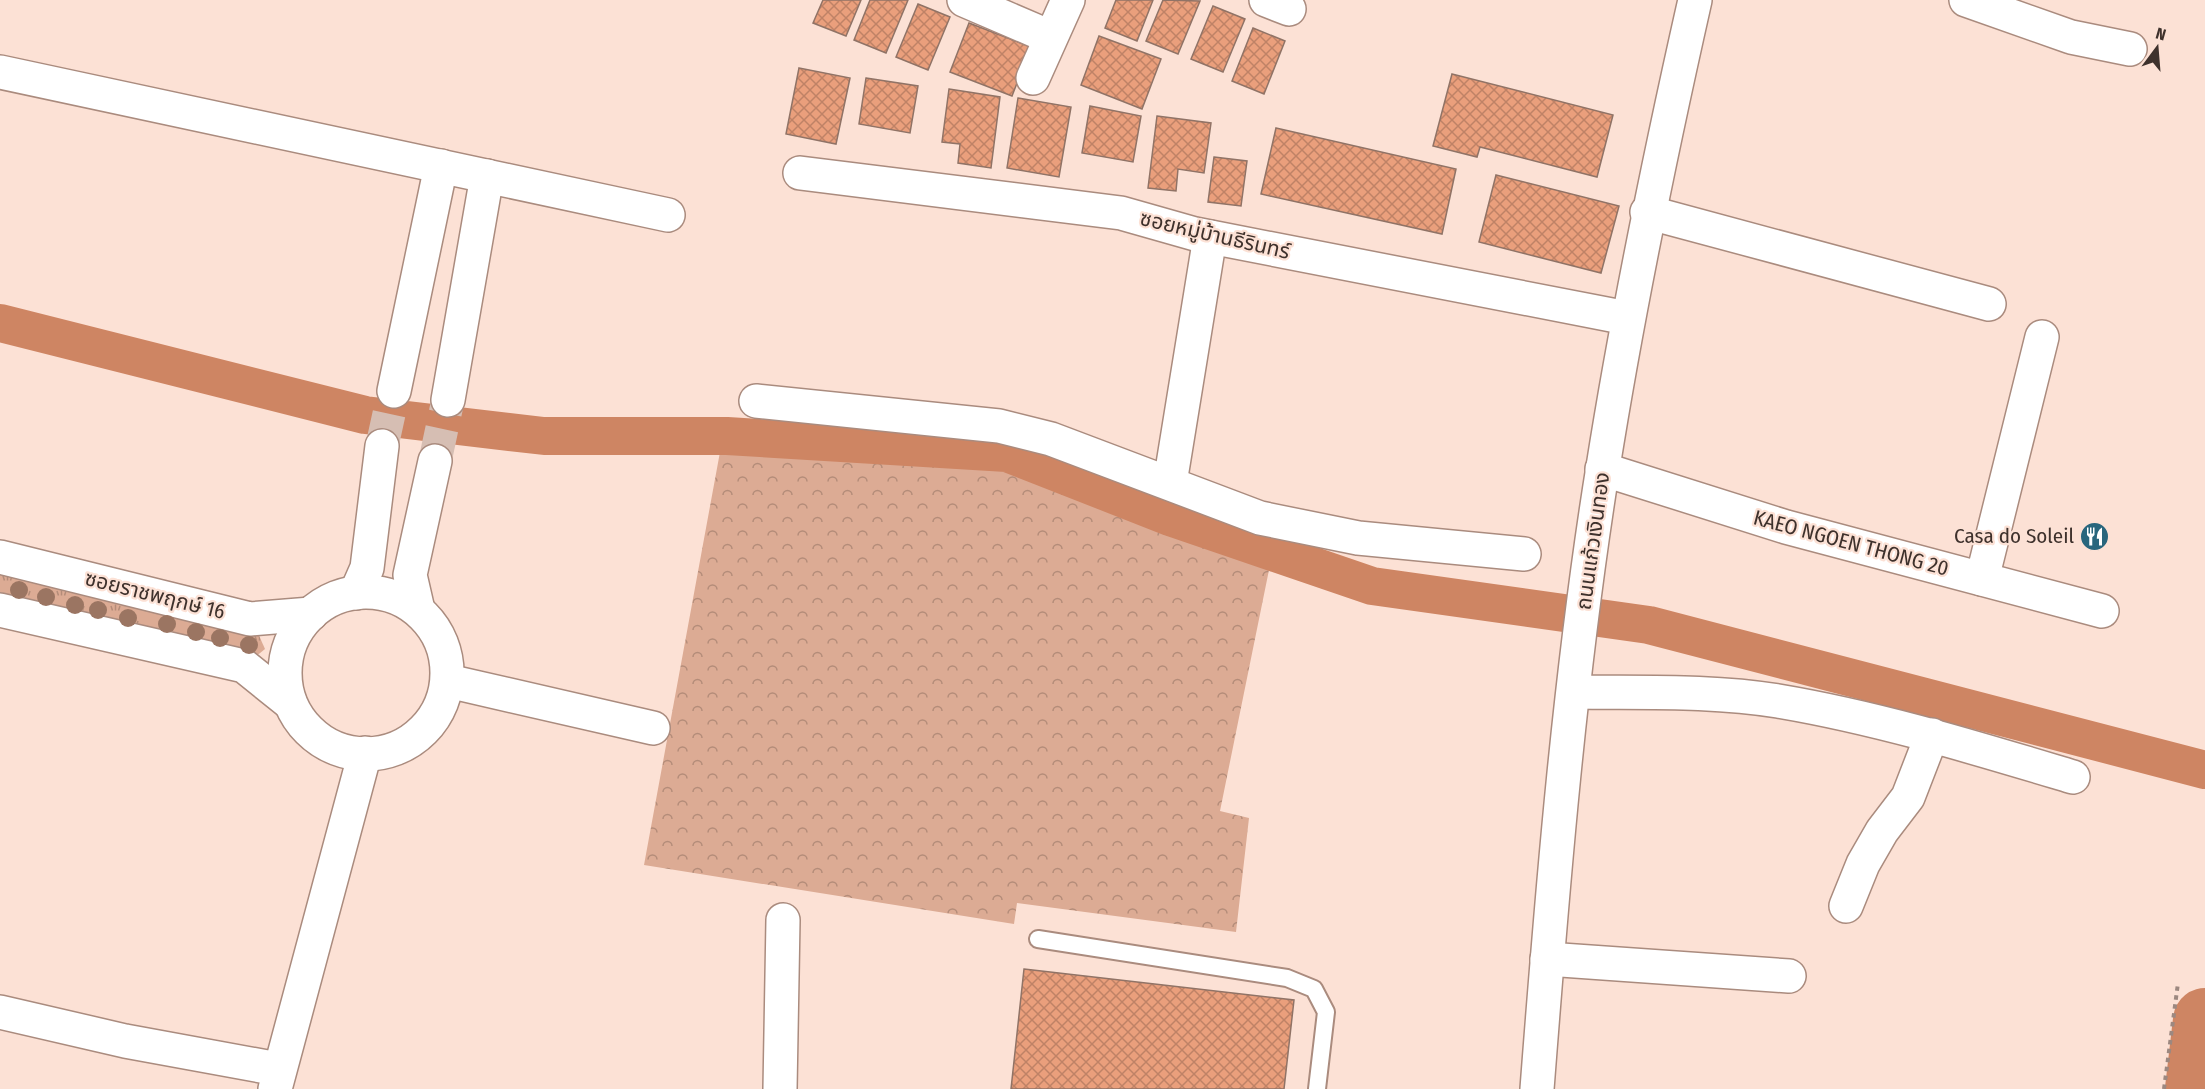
<svg xmlns="http://www.w3.org/2000/svg" width="2205" height="1089" font-family="'Fira Sans Condensed','Noto Sans Thai',sans-serif">
<style>
.grass{fill:url(#grass-tufts)}
.forest{fill:url(#forest-crowns)}
.lines{fill:none;stroke-linecap:round;stroke-linejoin:round}
.canal{stroke:#ce8563;stroke-width:38}
.river{stroke:#ce8563;stroke-width:64}
.building{fill:url(#building-cross-hatch);stroke:#907366;stroke-width:1.5}
.minor-tunnel{stroke:#d6beb3;stroke-width:33;stroke-dasharray:33 16;stroke-linecap:butt}
.service-casing{stroke:#aa8b7e;stroke-width:20}
.minor-casing{stroke:#aa8b7e;stroke-width:36}
.tertiary-casing{stroke:#aa8b7e;stroke-width:36}
.path{stroke:#9c8880;stroke-width:4;stroke-dasharray:4.5 4.5;stroke-linecap:butt}
.service{stroke:#fff;stroke-width:16}
.minor{stroke:#fff;stroke-width:33}
.tertiary{stroke:#fff;stroke-width:33}
.tree{fill:#9b7562}
.labels{text-anchor:middle;stroke-width:4.5;stroke-linejoin:round;paint-order:stroke}
.street-label{font-size:21px;fill:#3e312c;stroke:#fce1d5}
.poi-label{font-size:21px;fill:#3e312c;stroke:#fce1d5;text-anchor:end}
</style>
<defs>
<pattern id="grass-tufts" width="24" height="20" patternUnits="userSpaceOnUse" patternTransform="scale(1.5)"><rect width="24" height="20" fill="#dcab94"/><path d="M3 7l-1-3M5 7V3M7 7l1-3M15 17l-1-3M17 17v-4M19 17l1-3" fill="none" stroke="#b48c79"/></pattern>
<pattern id="forest-crowns" width="20" height="18" patternUnits="userSpaceOnUse" patternTransform="scale(1.5)"><rect width="20" height="18" fill="#dcab94"/><path d="M2 6a3 3 0 1 1 6 0M12 15a3 3 0 1 1 6 0" fill="none" stroke="#b48c79"/></pattern>
<pattern id="building-cross-hatch" width="8" height="8" patternUnits="userSpaceOnUse" patternTransform="scale(1.5)"><rect width="8" height="8" fill="#ea9f7c"/><path d="M0 0l8 8M0 8l8-8" fill="none" stroke="#bf8266"/></pattern>
</defs>
<rect width="100%" height="100%" fill="#fce1d5"/>
<path class="grass" d="M0 570 257 631 265 649 254 658 0 596Z"/>
<path class="forest" d="M720 452 1003 466 1270 565 1220 811 1249 818 1236 932 1017 903 1014 924 644 865Z"/>
<g class="lines">
<path class="canal" d="M0 323 365 415 544 436H727L1007 453 1170 517 1372 586 1649 625 2205 770"/>
<path class="river" d="M2197 1089 2205 1020"/>
</g>
<g class="building">
<path d="M823 0H861L846 36 813 23Z"/>
<path d="M870 0H908L886 53 854 40Z"/>
<path d="M1116 0H1153L1137 41 1105 28Z"/>
<path d="M1163 0 1200 1 1178 54 1146 41Z"/>
<path d="M918 4 950 17 928 70 896 57Z"/>
<path d="M1213 6 1245 19 1223 72 1191 59Z"/>
<path d="M969 23 1031 47 1012 96 950 72Z"/>
<path d="M1253 28 1285 41 1264 94 1232 81Z"/>
<path d="M1099 36 1161 59 1142 109 1081 85Z"/>
<path d="M799 68 850 78 836 144 786 134Z"/>
<path d="M1452 74 1613 115 1597 177 1480 147 1477 157 1433 146Z"/>
<path d="M866 78 918 86 910 133 859 124Z"/>
<path d="M949 89 1000 97 991 168 958 163 960 144 942 142Z"/>
<path d="M1018 98 1071 107 1059 177 1007 168Z"/>
<path d="M1090 106 1141 116 1133 162 1082 153Z"/>
<path d="M1157 116 1211 123 1204 173 1178 169 1176 191 1148 188Z"/>
<path d="M1276 128 1456 169 1442 234 1261 194Z"/>
<path d="M1214 157 1247 161 1241 206 1208 202Z"/>
<path d="M1496 175 1619 206 1601 273 1479 242Z"/>
<path d="M1024 969 1294 1000 1284 1089H1011Z"/>
</g>
<g class="lines">
<g class="minor-tunnel">
<path d="M382 446 394 391"/>
<path d="M435 461 448 400"/>
</g>
<defs>
<path id="service" d="M1038 939 1287 978 1314 989 1326 1012 1317 1089"/>
<g id="minor">
<path d="M964 0 1050 37"/>
<path d="M1266 0 1289 9"/>
<path d="M1966 0 2071 37 2130 49"/>
<path d="M0 72 668 215"/>
<path d="M1033 78 1068 0"/>
<path d="M800 173 1121 213 1195 234 1627 318"/>
<path d="M1647 212 1989 304"/>
<path d="M394 391 441 166"/>
<path d="M448 400 487 176"/>
<path d="M756 401 999 426 1051 439 1260 518 1358 538 1524 554"/>
<path d="M1602 469 1786 527 2102 611"/>
<path d="M1170 483 1210 237"/>
<path d="M0 557 250 619 311 614"/>
<path d="M1982 579 2042 337"/>
<circle cx="366" cy="673" r="81"/>
<path d="M356 593 367 568 382 446"/>
<path d="M0 610 244 666 290 703"/>
<path d="M418 610 410 575 435 461"/>
<path d="M448 681 653 728"/>
<path d="M1574 692C1641 693 1711 690 1778 701 1879 718 1976 748 2073 777"/>
<path d="M1846 906 1863 864 1882 831 1908 797 1932 735"/>
<path d="M1547 959 1789 976"/>
<path d="M0 1012 125 1041 278 1069"/>
<path d="M275 1089 365 753"/>
<path d="M780 1089 783 920"/>
</g>
<path id="tertiary" d="M1537 1089C1553 881 1570 673 1603 467 1628 310 1660 155 1695 0"/>
</defs>
<use href="#service" class="service-casing"/>
<use href="#minor" class="minor-casing"/>
<use href="#tertiary" class="tertiary-casing"/>
<path class="path" d="M2164 1089 2178 983"/>
<use href="#service" class="service"/>
<use href="#minor" class="minor"/>
<use href="#tertiary" class="tertiary"/>
</g>
<g class="tree">
<circle cx="19" cy="590" r="9"/>
<circle cx="46" cy="597" r="9"/>
<circle cx="75" cy="605" r="9"/>
<circle cx="98" cy="610" r="9"/>
<circle cx="128" cy="618" r="9"/>
<circle cx="167" cy="624" r="9"/>
<circle cx="196" cy="632" r="9"/>
<circle cx="220" cy="638" r="9"/>
<circle cx="249" cy="645" r="9"/>
</g>
<defs>
<symbol id="restaurant-disc" viewBox="-11 -11 22 22"><circle r="9.5" fill="#29667d" stroke="#fce1d5"/><path d="M-5-6h1v4h1v-4h1v4h1v-4h1v5L-1.5 .5V6h-2V.5L-5-1ZM5-6V6H3V1.5H1.5Q1.5-4 5-6Z" fill="#fff"/></symbol>
</defs>
<g fill-rule="evenodd">
<use href="#restaurant-disc" x="2078" y="520" width="33" height="33"/>
</g>
<g class="labels">
<g class="street-label">
<text transform="translate(1215 235) rotate(13)" y="7">ซอยหมู่บ้านธีรินทร์</text>
<text transform="translate(1593 541) rotate(-82)" y="7">ถนนแก้วเงินทอง</text>
<text transform="translate(1851 543) rotate(15)" y="7">KAEO NGOEN THONG 20</text>
<text transform="translate(155 595) rotate(14)" y="7">ซอยราชพฤกษ์ 16</text>
</g>
<g class="poi-label">
<text x="2074" y="543">Casa do Soleil</text>
</g>
</g>
<g transform="translate(2157 48) rotate(16)" stroke="#fce1d5" stroke-width="4.5" paint-order="stroke">
<path d="M0-4.5L10 22L0 15L-10 22Z" fill="#3e312c"/>
<text y="-9" font-size="16" font-weight="bold" text-anchor="middle" fill="#3e312c">N</text>
</g>
</svg>
